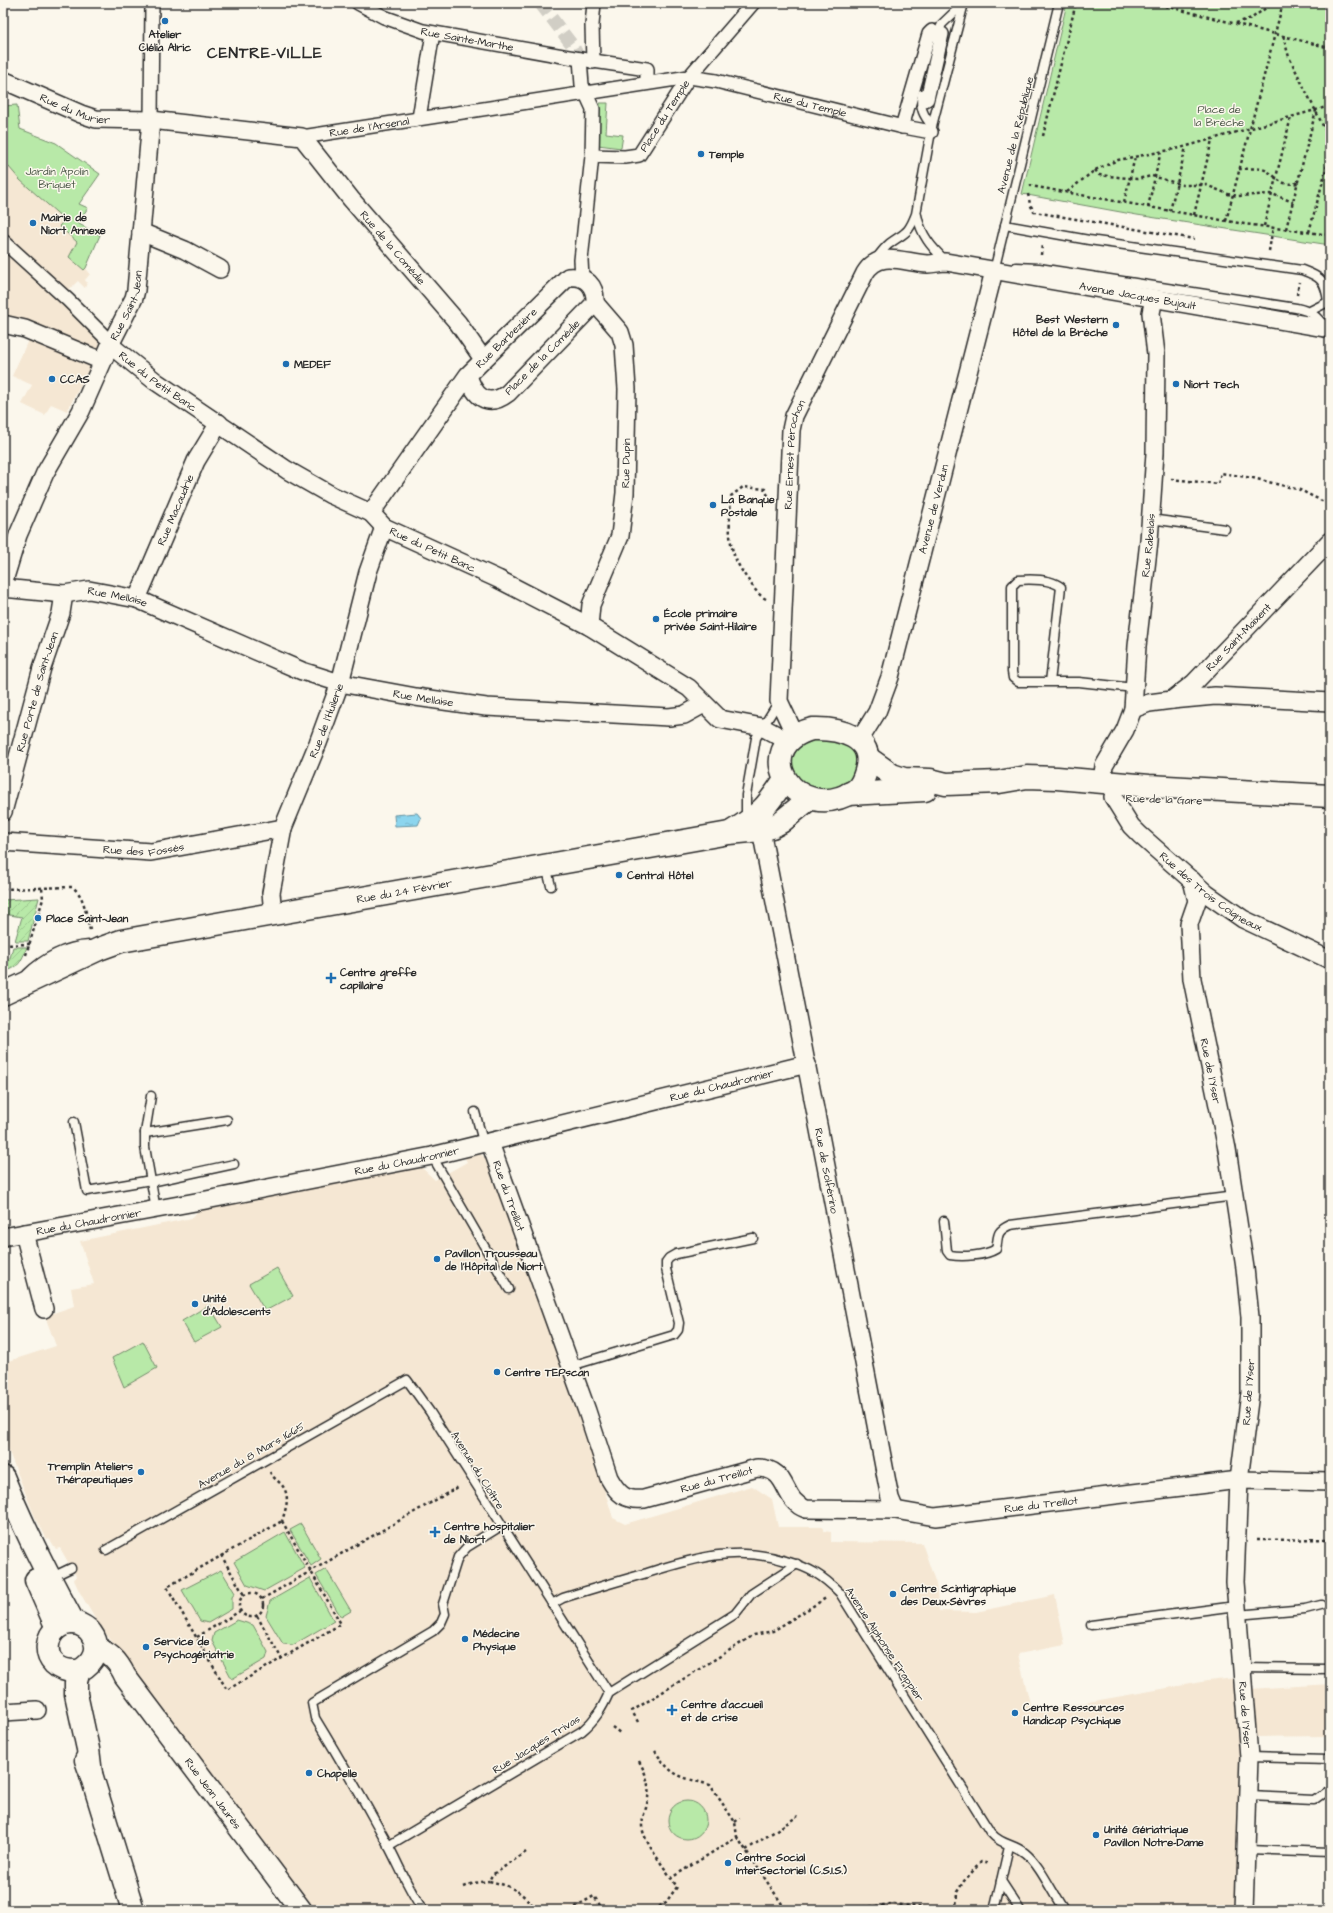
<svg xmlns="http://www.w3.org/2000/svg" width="1333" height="1913" font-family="'Architects Daughter',sans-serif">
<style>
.built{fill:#f5e7d3}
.green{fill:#b8e9a8;stroke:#728a6a}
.garden{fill:url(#garden-furrows);stroke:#728a6a}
.water{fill:url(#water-ripples);stroke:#6591a0}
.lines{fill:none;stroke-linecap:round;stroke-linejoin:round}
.pedestrian-tunnel{stroke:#d1cec5;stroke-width:13;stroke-dasharray:13 6;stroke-linecap:butt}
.service-casing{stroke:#2b2b2b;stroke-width:11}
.pedestrian-casing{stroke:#2b2b2b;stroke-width:16}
.minor-casing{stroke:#2b2b2b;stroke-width:20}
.tertiary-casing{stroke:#2b2b2b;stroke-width:24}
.secondary-casing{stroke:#2b2b2b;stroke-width:25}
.path{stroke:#2b2b2b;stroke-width:2.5;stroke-dasharray:3 3;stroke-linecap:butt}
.service{stroke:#fbf7ec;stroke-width:8}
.pedestrian{stroke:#fbf7ec;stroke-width:13}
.minor{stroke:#fbf7ec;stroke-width:17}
.tertiary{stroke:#fbf7ec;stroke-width:21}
.secondary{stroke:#fbf7ec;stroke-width:22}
.poi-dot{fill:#1f6fb2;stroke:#fbf7ec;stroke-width:1.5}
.labels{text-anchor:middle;stroke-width:3;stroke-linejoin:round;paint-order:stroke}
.poi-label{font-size:11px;font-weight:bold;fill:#2b2b2b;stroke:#fbf7ec;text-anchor:start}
.street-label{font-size:11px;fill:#2b2b2b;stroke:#fbf7ec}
.park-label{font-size:11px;fill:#4e5a4a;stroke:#fbf7ec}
.district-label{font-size:15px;font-weight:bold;letter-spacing:1px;fill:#2b2b2b;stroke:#fbf7ec}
</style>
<defs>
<pattern id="garden-furrows" width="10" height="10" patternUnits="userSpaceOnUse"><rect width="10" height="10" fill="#b8e9a8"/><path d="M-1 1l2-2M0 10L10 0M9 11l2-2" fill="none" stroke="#9ec891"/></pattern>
<pattern id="water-ripples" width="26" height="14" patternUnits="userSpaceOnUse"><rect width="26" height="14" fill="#8cd5ee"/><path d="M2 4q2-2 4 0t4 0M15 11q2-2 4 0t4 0" fill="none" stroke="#79b7cc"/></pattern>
</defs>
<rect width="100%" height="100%" fill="#fbf7ec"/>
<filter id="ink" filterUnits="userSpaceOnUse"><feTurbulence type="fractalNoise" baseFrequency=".025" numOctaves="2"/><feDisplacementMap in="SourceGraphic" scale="8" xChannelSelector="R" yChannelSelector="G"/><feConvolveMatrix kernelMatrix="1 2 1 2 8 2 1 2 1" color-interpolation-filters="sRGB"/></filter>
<g filter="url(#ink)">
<g class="built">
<path d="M3 156 65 220 60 226 77 242 83 270 86 268 90 274 85 280 87 283 85 288 78 281 58 300 97 338 101 346 67 411 51 404 45 415 22 404 32 385 12 376 29 338 3 334Z"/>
<path d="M479 1153 489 1161 594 1455 613 1518 625 1524 752 1486 772 1499 778 1527H823V1531L831 1532V1542L922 1543 936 1584 939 1611 976 1612 1055 1595 1065 1645 1018 1654 1032 1712 1207 1681 1236 1678 1241 1777 1235 1910H316L97 1622 79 1591 74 1580 76 1576 60 1548 56 1549 49 1538 47 1539 35 1517 3 1437V1363L56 1346 45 1316 74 1306 71 1288 94 1284 80 1241 192 1218 202 1207 331 1182 421 1167 435 1180 467 1162 464 1156Z"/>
<path d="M1330 1684V1736L1255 1737 1256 1718 1250 1689Z"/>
</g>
<g class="green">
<path d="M1067 3H1330V245L1137 215 1022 194Z"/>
<path d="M600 103H608L606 133 623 135 621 148 598 145Z"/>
<path d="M17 105 20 129 56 143 100 174 79 204 88 208 77 223 100 235 86 268 84 270 69 257 77 242 59 226 65 220 20 180 3 160V128H4L3 106Z"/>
<path d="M807 738 847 742 859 757 854 780 827 792 798 783C790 760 789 756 807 738Z"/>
<path d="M277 1268 293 1296 265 1311 249 1284Z"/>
<path d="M209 1305 222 1327 194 1342 182 1321Z"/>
<path d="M143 1341 157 1368 124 1387 112 1358Z"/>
<path d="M301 1524 321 1559 311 1566 290 1530Z"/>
<path d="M285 1532 305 1568 264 1591 247 1585 234 1562Z"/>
<path d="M326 1569 351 1611 341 1617 316 1575Z"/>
<path d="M221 1570 235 1593 232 1597V1609L208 1623 200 1621 182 1590Z"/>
<path d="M310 1578 334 1621 293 1645 283 1644 266 1616 270 1601Z"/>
<path d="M237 1620 253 1625 268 1652 266 1659 232 1679 212 1641 214 1633Z"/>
<circle cx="687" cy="1820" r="19"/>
</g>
<g class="garden">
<path d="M39 898 28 941H15L22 917 3 914V900Z"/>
<path d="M13 947H27C21 962 19 968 3 972V960L10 958Z"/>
</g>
<path class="water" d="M417 813 421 818 418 825 395 826 394 815Z"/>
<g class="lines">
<path class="pedestrian-tunnel" d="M540 3 573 46 580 59"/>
<defs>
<g id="service">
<path d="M936 37 942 24 964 3"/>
<path d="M922 94C919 108 924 116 932 126"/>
<path d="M917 215C921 235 931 247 946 261"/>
<path d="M1005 225 1089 240 1302 270C1321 277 1325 280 1328 301"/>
<path d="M876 259C880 254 884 248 889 244 905 232 908 235 916 214L932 126 964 3"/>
<path d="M1016 267 1039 268 1296 308C1310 311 1317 315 1325 328"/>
<path d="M994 271 1059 3"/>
<path d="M1310 311 1330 301"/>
<path d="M1150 519 1225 529"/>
<path d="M1050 682 1061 587C1051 579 1030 579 1018 580L1012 586V672L1013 678 1018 682H1079L1134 688"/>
<path d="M746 818V795L756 738 779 701"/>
<path d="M546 866 551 886"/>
<path d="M27 974C43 958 66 946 89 945"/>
<path d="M151 1096 145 1133V1147L156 1210"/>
<path d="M475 1112 484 1145"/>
<path d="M74 1122 87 1191 151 1180"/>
<path d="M145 1133 227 1120"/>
<path d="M432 1156 509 1289"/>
<path d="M151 1182 234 1164"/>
<path d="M944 1221 947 1251 950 1255C962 1257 985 1256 996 1249 999 1236 995 1232 1010 1225L1235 1196"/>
<path d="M571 1366 674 1335 678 1330 679 1323 666 1269V1262L669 1258 676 1254 753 1238"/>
<path d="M106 1550 407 1380 430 1412 609 1693"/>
<path d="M50 1578 71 1568"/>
<path d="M552 1604 563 1598C591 1589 619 1581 647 1573 695 1558 736 1545 786 1561 810 1568 822 1575 840 1593L990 1832C1002 1846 1013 1843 1025 1853 1041 1866 1052 1893 1064 1910"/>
<path d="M1237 1615 1305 1609 1321 1605"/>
<path d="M1091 1625 1236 1606"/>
<path d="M1242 1668 1330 1669"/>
<path d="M1249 1757 1330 1759"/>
<path d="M1248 1796 1315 1799 1326 1791H1330"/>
<path d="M388 1846 582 1731C595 1720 602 1709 609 1693L735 1614 751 1594 797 1564"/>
<path d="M1009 1846 1001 1881 1020 1910"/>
<path d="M1246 1850 1330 1853"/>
<path d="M423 1910C408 1889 399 1865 387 1843 364 1801 340 1759 315 1718L312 1703 433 1631 441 1623 445 1614 443 1604 458 1557 467 1547 501 1526"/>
<path d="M994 1910 1001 1881"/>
</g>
<g id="pedestrian">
<path id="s1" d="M358 3 384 17 423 31 580 59"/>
<path d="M593 62 592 25 594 3"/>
<path d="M925 100 927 99 942 34"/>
<path d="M419 118 433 33"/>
<path d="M151 120 152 3"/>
<path d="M902 127 929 34 932 31"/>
<path id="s2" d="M302 137 689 77 716 81 899 126 931 132"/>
<path id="s3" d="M592 156 625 157 639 155 689 77 753 3"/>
<path d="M3 241 68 300 111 343"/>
<path d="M582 278 581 260 592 156 593 109 582 85 580 59 647 69V83"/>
</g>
<g id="minor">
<path id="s4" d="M3 80 81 114 96 119 151 120 302 137 351 199 458 323 483 359"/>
<path d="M141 232 185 250 220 269"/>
<path d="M3 324 25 329 102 361"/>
<path id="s5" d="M111 343 115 349 155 381 287 470 331 495 371 513 384 527 498 579 589 626 689 688 720 719 762 727 788 741"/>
<path id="s6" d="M371 513 468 375 568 277C586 275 596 286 595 303L508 393C487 409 474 396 468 375"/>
<path id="s7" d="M3 584 18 535 45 473 81 411 111 343 134 298 136 290 151 120"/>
<path id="s8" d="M3 588 64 594 89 590 137 599 302 671 340 683 416 697 486 707 669 717 684 715 704 704"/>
<path id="s9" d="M137 599 196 461 219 423"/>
<path id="s10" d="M589 626 591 605 620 536 625 493 627 389 624 345 620 332 595 303"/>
<path d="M1172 700 1215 696 1330 702"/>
<path id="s11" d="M1133 709 1149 703 1172 700 1194 683 1330 541"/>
<path id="s12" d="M795 735 779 701 791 430 794 416 865 273C880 249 904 263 928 264 934 264 940 262 946 262L1330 329"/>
<path id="s13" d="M859 741 877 712 890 677 994 271"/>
<path id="s14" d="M1110 783 1103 774 1104 766 1125 730 1133 709 1137 646 1149 541 1155 453 1156 354 1151 313 1154 298"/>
<path id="s15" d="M1113 797 1131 826 1140 835 1207 894 1243 919 1330 960"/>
<path id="s16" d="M3 812 42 668 61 613 64 594"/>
<path id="s17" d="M761 830 873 1409 890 1498 895 1510"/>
<path id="s18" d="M3 842 151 852 283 828"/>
<path id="s19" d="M1192 880 1197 901 1189 924 1192 979 1227 1149 1245 1268 1250 1317V1393L1239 1480 1235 1582 1249 1757 1244 1910"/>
<path id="s20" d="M273 913 271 893 283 828 318 743 340 683 368 572 384 527"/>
<path id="s21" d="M490 1143 587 1411 609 1478C618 1494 625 1501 644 1499L757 1468C791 1468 780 1500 806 1509L895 1510 935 1517 1239 1480 1330 1482"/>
<path d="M24 1233 44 1309"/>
<path id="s22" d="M3 1237 201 1201 432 1156 807 1064"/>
<path d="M3 1712 37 1710"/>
</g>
<g id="tertiary">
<path id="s23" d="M96 1649C111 1652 119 1663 125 1676L301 1910"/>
</g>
<g id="secondary">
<path d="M812 729C838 728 876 736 866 771 864 778 861 787 854 791 796 827 746 747 812 729Z"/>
<path d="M868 758 892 775 904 779 930 780 946 784 999 782 1027 777 1057 778 1149 786 1330 796"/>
<path d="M848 794 925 790"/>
<path d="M733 831C761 814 767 806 785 779"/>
<path id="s24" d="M3 994 99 949 121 941 729 833 761 830 772 827 781 822 809 799"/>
<path d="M3 1477C23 1527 48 1576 74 1623"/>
<path d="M36 1580 57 1628"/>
<path d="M79 1671C32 1674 43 1615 79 1624 83 1626 88 1628 91 1633 102 1648 94 1663 79 1671L76 1681V1694L88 1749 91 1774"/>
<path d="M86 1760 91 1774 133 1910"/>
</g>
</defs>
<use href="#service" class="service-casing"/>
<use href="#pedestrian" class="pedestrian-casing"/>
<use href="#minor" class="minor-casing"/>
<use href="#tertiary" class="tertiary-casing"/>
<use href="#secondary" class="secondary-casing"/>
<g class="path">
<path d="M1154 3 1330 48"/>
<path d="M1236 23 1252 18 1273 3"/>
<path d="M1283 36 1289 57 1330 140"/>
<path d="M1043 136 1076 3"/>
<path d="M1239 169C1247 169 1261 167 1267 171 1280 179 1279 186 1298 183"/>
<path d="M1095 170 1099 175 1137 179 1152 176 1183 185H1206L1228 194 1238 196 1272 194 1293 202"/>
<path d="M1031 184V186L1244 224 1330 235"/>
<path d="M1067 192 1095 170 1118 160 1180 148 1330 106"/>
<path d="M1028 194 1030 204 1034 212 1194 239"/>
<path d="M1124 202 1135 157"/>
<path d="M1148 207 1161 151"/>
<path d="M1170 211 1186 147"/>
<path d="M1194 215 1212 140"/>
<path d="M1226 221 1283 3"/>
<path d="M1264 226 1291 117"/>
<path d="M1286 229 1316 110"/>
<path d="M1309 232 1330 155"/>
<path d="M1269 251 1273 227"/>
<path d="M1041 255 1042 244"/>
<path d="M1297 295 1299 282"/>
<path d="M1171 479 1218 484 1221 473 1253 478 1300 490 1330 505"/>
<path d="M766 599C758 595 754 588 749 581 726 551 729 532 731 496L743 487 765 489 769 498"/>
<path d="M3 889 72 887C85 895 86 916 90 930"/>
<path d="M3 945 30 944"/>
<path d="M26 955 43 899 42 888"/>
<path d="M270 1472C272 1477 277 1480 281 1484 291 1495 286 1508 282 1521"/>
<path d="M282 1521 341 1624 227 1690 167 1587Z"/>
<path d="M1257 1540 1330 1539"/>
<path d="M221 1555 244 1595"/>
<circle cx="251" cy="1605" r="12"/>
<path d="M262 1599 460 1486"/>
<path d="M257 1616 282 1659"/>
<path d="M197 1637 240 1611"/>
<path d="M638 1722 632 1711 754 1635 773 1631 826 1598"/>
<path d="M612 1727 620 1733"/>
<path d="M639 1761C648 1777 651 1790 646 1808 644 1814 642 1820 642 1826 643 1841 663 1865 671 1878L737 1837 735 1822 710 1785C679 1776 673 1778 655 1751"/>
<path d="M735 1822 740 1818"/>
<path d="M737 1837 786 1910"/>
<path d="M746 1850 798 1816"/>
<path d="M526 1852 492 1875 489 1881C512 1886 521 1891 537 1910"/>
<path d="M464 1887 474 1883 489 1881"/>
<path d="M570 1910 594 1896 603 1910"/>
<path d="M654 1910 666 1902 677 1887 671 1878"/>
<path d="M840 1910 894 1904 942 1910"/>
<path d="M956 1910 957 1892 964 1881 981 1862 990 1864"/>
</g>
<use href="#service" class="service"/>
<use href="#pedestrian" class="pedestrian"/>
<use href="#minor" class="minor"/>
<use href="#tertiary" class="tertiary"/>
<use href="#secondary" class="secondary"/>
</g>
</g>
<g class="poi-dot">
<circle cx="165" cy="21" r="4"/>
<circle cx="701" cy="154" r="4"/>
<circle cx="33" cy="223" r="4"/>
<circle cx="1116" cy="325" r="4"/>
<circle cx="286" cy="364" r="4"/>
<circle cx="52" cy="379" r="4"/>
<circle cx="1176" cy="384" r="4"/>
<circle cx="713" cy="505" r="4"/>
<circle cx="656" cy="619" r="4"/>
<circle cx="619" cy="875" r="4"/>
<circle cx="38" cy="918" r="4"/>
<path d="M329 972h4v4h4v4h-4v4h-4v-4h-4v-4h4z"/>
<circle cx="437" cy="1259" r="4"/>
<circle cx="195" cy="1304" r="4"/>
<circle cx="497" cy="1372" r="4"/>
<circle cx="141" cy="1472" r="4"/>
<path d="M433 1526h4v4h4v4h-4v4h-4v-4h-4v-4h4z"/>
<circle cx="893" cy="1594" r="4"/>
<circle cx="465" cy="1639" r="4"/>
<circle cx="146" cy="1647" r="4"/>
<path d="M670 1704h4v4h4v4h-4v4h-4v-4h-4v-4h4z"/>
<circle cx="1015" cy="1713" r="4"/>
<circle cx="309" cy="1773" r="4"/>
<circle cx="1096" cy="1835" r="4"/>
<circle cx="728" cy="1863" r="4"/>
</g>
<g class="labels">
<g class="poi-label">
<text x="165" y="38" text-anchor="middle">Atelier<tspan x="165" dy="13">Clélia Alric</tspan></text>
<text x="709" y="158">Temple</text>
<text x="41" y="221">Mairie de<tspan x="41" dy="13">Niort Annexe</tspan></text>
<text x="1108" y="323" text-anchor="end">Best Western<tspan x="1108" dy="13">Hôtel de la Brèche</tspan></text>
<text x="294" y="368">MEDEF</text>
<text x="60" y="383">CCAS</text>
<text x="1184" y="388">Niort Tech</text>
<text x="721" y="503">La Banque<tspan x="721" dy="13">Postale</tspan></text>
<text x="664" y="617">École primaire<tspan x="664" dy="13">privée Saint-Hilaire</tspan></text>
<text x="627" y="879">Central Hôtel</text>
<text x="46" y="922">Place Saint-Jean</text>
<text x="340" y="976">Centre greffe<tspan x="340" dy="13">capillaire</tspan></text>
<text x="445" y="1257">Pavillon Trousseau<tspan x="445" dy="13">de l'Hôpital de Niort</tspan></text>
<text x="203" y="1302">Unité<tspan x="203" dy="13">d’Adolescents</tspan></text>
<text x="505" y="1376">Centre TEPscan</text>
<text x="133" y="1470" text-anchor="end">Tremplin Ateliers<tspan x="133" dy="13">Thérapeutiques</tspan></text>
<text x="444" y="1530">Centre hospitalier<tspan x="444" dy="13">de Niort</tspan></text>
<text x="901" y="1592">Centre Scintigraphique<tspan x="901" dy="13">des Deux-Sèvres</tspan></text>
<text x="473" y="1637">Médecine<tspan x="473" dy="13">Physique</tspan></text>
<text x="154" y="1645">Service de<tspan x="154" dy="13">Psychogériatrie</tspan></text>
<text x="681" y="1708">Centre d'accueil<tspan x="681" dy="13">et de crise</tspan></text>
<text x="1023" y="1711">Centre Ressources<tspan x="1023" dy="13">Handicap Psychique</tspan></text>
<text x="317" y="1777">Chapelle</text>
<text x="1104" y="1833">Unité Gériatrique<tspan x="1104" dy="13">Pavillon Notre-Dame</tspan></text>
<text x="736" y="1861">Centre Social<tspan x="736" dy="13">InterSectoriel (C.S.I.S.)</tspan></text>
</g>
<g class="street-label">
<text dy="4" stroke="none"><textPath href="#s1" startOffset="116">Rue Sainte-Marthe</textPath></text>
<text dy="4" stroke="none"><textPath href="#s2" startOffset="516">Rue du Temple</textPath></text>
<text dy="4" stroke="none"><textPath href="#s4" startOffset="78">Rue du Murier</textPath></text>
<text dy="4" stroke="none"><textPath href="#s3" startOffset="94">Place du Temple</textPath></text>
<text dy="4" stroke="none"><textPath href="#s2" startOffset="68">Rue de l'Arsenal</textPath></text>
<text transform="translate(1015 135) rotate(-76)" y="4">Avenue de la République</text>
<text dy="4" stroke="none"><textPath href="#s4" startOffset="451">Rue de la Comédie</textPath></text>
<text dy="4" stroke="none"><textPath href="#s12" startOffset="764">Avenue Jacques Bujault</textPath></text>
<text dy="4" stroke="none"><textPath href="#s7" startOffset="306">Rue Saint-Jean</textPath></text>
<text dy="4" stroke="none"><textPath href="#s6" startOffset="222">Rue Barbezière</textPath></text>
<text transform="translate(542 357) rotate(-45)" y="4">Place de la Comédie</text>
<text dy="4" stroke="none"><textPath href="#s5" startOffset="61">Rue du Petit Banc</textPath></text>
<text dy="4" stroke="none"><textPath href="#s12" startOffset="285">Rue Ernest Pérochon</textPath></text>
<text dy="4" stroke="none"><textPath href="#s10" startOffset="169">Rue Dupin</textPath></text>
<text dy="4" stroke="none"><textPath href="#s13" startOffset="245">Avenue de Verdun</textPath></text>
<text dy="4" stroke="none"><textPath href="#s9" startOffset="97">Rue Macaudrie</textPath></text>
<text dy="4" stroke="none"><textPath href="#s14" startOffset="248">Rue Rabelais</textPath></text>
<text dy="4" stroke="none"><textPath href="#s5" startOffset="385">Rue du Petit Banc</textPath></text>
<text dy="4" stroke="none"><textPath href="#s8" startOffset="116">Rue Mellaise</textPath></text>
<text dy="4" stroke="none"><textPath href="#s11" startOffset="132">Rue Saint-Maixent</textPath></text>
<text dy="4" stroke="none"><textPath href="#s16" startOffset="125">Rue Porte de Saint-Jean</textPath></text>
<text dy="4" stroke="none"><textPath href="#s8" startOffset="440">Rue Mellaise</textPath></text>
<text dy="4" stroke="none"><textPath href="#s20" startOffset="202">Rue de l'Huilerie</textPath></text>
<text transform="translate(1164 799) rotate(2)" y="4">Rue de la Gare</text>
<text dy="4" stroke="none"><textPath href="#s18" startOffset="141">Rue des Fossés</textPath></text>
<text dy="4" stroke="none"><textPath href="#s24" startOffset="417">Rue du 24 Février</textPath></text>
<text dy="4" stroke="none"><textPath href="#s15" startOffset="138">Rue des Trois Coigneaux</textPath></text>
<text dy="4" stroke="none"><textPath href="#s19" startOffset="195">Rue de l'Yser</textPath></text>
<text dy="4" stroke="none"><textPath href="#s22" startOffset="735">Rue du Chaudronnier</textPath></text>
<text dy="4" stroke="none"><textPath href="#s22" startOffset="411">Rue du Chaudronnier</textPath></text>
<text dy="4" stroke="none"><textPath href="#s17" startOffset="347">Rue de Solférino</textPath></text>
<text dy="4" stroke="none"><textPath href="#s21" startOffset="56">Rue du Treillot</textPath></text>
<text dy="4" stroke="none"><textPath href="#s22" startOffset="87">Rue du Chaudronnier</textPath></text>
<text transform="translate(1248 1392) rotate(-86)" y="4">Rue de l'Yser</text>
<text transform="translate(251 1455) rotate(-30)" y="4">Avenue du 8 Mars 1665</text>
<text transform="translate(478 1470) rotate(58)" y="4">Avenue du Cloître</text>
<text dy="4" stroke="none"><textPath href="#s21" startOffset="475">Rue du Treillot</textPath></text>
<text dy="4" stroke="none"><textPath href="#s21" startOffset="821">Rue du Treillot</textPath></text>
<text transform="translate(885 1644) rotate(57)" y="4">Avenue Alphonse Frappier</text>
<text dy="4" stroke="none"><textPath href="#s19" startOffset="843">Rue de l'Yser</textPath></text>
<text transform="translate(536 1744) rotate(-32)" y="4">Rue Jacques Trivas</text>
<text dy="4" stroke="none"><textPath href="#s23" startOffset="188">Rue Jean Jaurès</textPath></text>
</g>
<g class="park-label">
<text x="1219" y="113">Place de<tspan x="1219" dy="13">la Brèche</tspan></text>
<text x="57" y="175">Jardin Apolin<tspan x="57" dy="13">Briquet</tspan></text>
</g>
<g class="district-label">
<text x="265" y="58">CENTRE-VILLE</text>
</g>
</g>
<rect width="1333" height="1913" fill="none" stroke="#fbf7ec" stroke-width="16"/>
<rect x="8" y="8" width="1317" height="1897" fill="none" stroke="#2b2b2b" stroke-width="1.5" filter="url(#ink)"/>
</svg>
